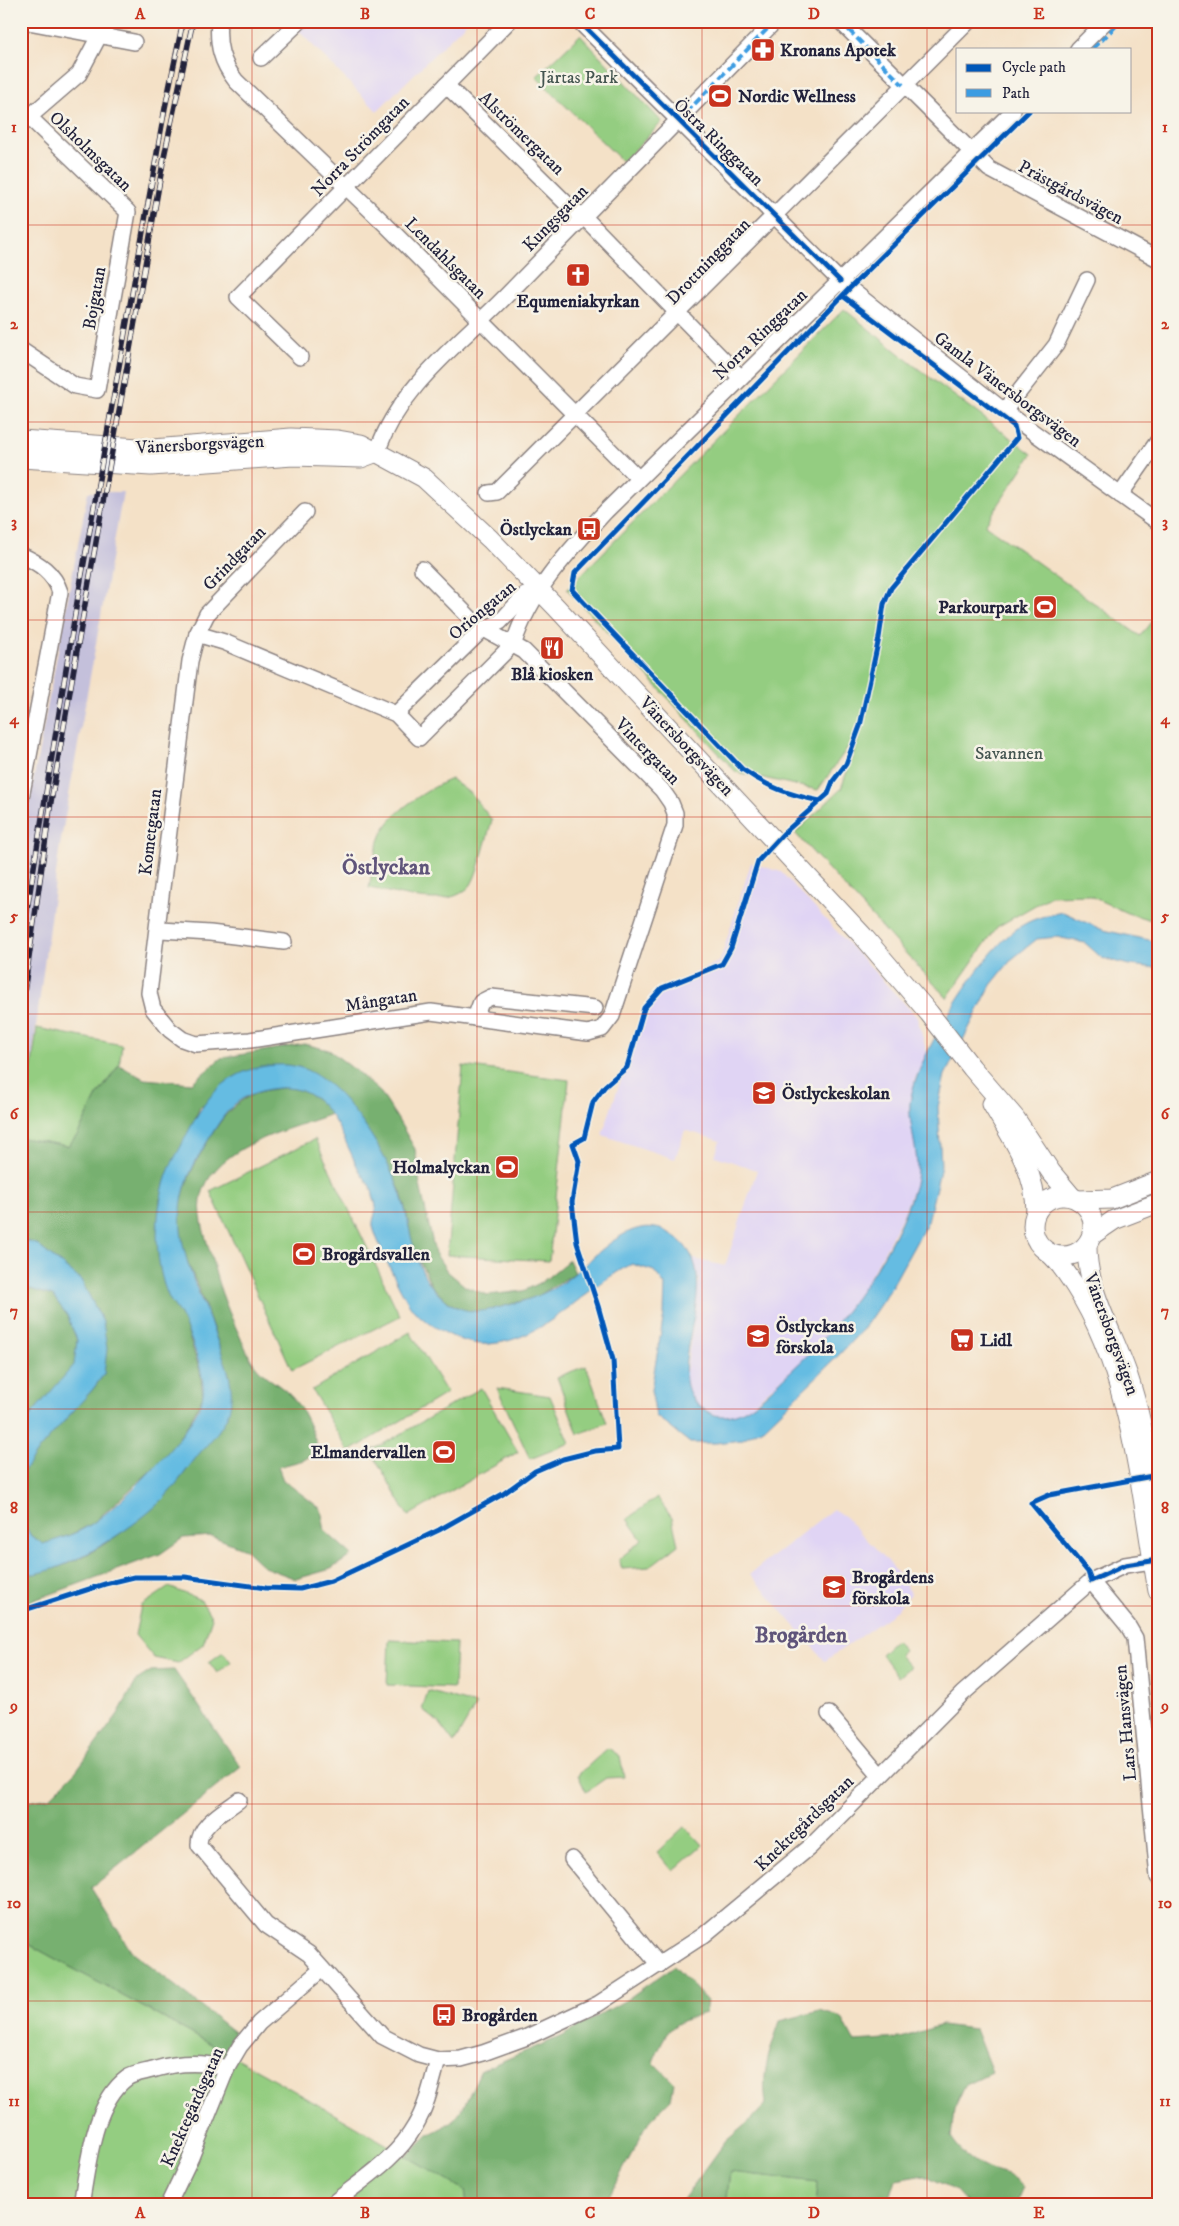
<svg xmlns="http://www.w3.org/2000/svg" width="1179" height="2226" font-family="'IM FELL DW Pica',serif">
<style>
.built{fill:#e0d4f4}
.industrial{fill:#c4c0db}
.green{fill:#94cd81;stroke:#5b785e}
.forest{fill:#77b06f;stroke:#4c6955}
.water{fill:#65bce2;stroke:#446f8e}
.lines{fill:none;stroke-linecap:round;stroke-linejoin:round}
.minor-casing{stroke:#8b8281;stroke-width:18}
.major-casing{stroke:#8b8281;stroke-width:21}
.minor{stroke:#fff;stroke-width:15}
.major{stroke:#fff;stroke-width:19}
.rail-casing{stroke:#22223b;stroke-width:5.5}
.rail{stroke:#f7f3e8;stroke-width:4;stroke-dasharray:11;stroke-linecap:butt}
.quiet{stroke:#3c9ce2;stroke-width:4;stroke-dasharray:8 4;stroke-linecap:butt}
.cycleway-casing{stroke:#f7f3e8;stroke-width:8}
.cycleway{stroke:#0057b8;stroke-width:5}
.grid{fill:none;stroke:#c8321e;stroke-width:1;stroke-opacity:0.55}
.labels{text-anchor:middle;stroke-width:5;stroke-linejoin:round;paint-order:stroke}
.poi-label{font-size:18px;font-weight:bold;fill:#22223b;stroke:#f7f3e8;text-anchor:start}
.park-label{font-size:18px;fill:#445550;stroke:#f7f3e8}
.street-label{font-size:18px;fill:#22223b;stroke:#f7f3e8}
.district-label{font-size:22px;font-weight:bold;fill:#5f547a;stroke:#f7f3e8}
.neatline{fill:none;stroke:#c8321e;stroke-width:2}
.grid-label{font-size:16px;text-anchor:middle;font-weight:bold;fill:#c8321e}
</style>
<rect width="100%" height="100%" fill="#f7f3e8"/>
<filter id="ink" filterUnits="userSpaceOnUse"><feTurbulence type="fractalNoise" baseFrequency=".02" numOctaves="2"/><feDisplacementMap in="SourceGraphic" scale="10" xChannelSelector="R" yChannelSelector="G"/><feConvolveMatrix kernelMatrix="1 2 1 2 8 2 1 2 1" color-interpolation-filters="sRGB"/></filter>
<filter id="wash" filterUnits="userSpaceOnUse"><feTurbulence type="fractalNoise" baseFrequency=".0096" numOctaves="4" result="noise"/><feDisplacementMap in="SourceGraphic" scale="20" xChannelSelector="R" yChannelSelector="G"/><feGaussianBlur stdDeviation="1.12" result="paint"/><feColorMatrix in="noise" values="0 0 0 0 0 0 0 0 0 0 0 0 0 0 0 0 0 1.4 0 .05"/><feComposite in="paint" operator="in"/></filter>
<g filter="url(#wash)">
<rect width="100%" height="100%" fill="#f4e1c7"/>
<g class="built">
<path d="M293 21H468L377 111 291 23Z"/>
<path d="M751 863 781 872 917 1017 927 1053 915 1079 909 1108 918 1164 915 1184 903 1215 884 1252 863 1288 838 1322 802 1361 750 1407 730 1417 713 1415 700 1407 688 1395 685 1378 699 1281 694 1259 725 1266 757 1170 715 1156 720 1141 685 1130 675 1159 602 1135 650 995 720 961Z"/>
<path d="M833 1509 845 1517 887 1560 903 1580 911 1594 891 1615 825 1661 750 1574Z"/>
</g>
<path class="industrial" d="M88 492H123L59 851 21 1141V811L29 803Z"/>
<g class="green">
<path d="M580 35 662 122 623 162 536 77Z"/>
<path d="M844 309 912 364 1032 454 985 525 1140 636 1158 613V922L1127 913 1088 895 1051 896 997 927 947 998 795 833 841 789 862 727 818 790 736 772 567 589Z"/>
<path d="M451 779 471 794 492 820C488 833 477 878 470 886 448 911 397 893 369 888 373 868 375 845 385 828 397 808 430 788 451 779Z"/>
<path d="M37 1028 122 1045 119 1065 97 1096 78 1134 68 1146 22 1138Z"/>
<path d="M463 1066 569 1080 549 1261 447 1255Z"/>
<path d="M315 1139 400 1316 292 1370 210 1191Z"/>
<path d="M410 1332 447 1393 349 1452 312 1390Z"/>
<path d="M586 1366 607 1423 578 1434 557 1377Z"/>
<path d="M481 1388 518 1452 408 1516 371 1451Z"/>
<path d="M497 1388 550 1396 570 1443 530 1459Z"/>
<path d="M657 1497 672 1518 678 1545 649 1567 622 1569 619 1559 642 1540 627 1519Z"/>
<path d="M169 1587 201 1600 212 1618 203 1644 178 1663 154 1658 135 1635 141 1606Z"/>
<path d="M389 1640 456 1643 454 1688 387 1685Z"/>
<path d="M896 1640 904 1651 899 1655 910 1667 898 1677 881 1654Z"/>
<path d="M223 1652 231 1662 217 1673 209 1662Z"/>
<path d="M428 1691 476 1705 454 1743 438 1722 422 1709Z"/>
<path d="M608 1748 620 1756 624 1777 606 1778 586 1792 578 1775Z"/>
<path d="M685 1826 702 1845 673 1871 657 1852Z"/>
<path d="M21 1940 265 2074 465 2190 467 2205H21Z"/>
<path d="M730 2172 819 2182 816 2205H726Z"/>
</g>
<g class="forest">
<path d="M304 1044 329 1050 355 1070 381 1093 397 1118 415 1149 420 1185 435 1253 447 1271 466 1287 488 1295 523 1291 542 1282 569 1260 575 1273 536 1297 483 1312H465L444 1299 432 1286 411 1244 408 1220 401 1192 376 1143 359 1119 298 1066 200 1107 160 1199 159 1227 160 1264 169 1297 184 1321 200 1371 203 1396 189 1423 167 1455 146 1475 92 1524 64 1538 43 1544 31 1536 21 1518 23 1472 40 1448 93 1389 104 1374 103 1322 81 1280 36 1244 21 1239 22 1138 68 1146 78 1134 97 1096 119 1065 144 1079 192 1083 221 1058Z"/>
<path d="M291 1087 313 1095 331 1114C287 1131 210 1146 201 1200 198 1219 208 1244 213 1263 219 1290 230 1315 242 1341 246 1348 249 1358 254 1364 264 1378 280 1384 291 1396 305 1411 312 1432 319 1450L304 1460 278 1467 283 1480 321 1509 325 1531 352 1555 331 1569 296 1579 264 1567 245 1549 212 1536 183 1538 160 1554 21 1605V1573C77 1577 161 1508 191 1464 197 1456 200 1445 204 1436 213 1416 221 1397 230 1377 220 1348 210 1319 199 1290 191 1268 179 1249 179 1225 179 1192 194 1163 211 1136 232 1101 250 1090 291 1087Z"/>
<path d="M21 1286 53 1296 67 1315 77 1340 75 1365 34 1411 21 1429Z"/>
<path d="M21 1653 28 1802 49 1798 76 1771 118 1714 137 1680 151 1671 174 1670 241 1767 91 1888 131 1951 239 2036 227 2053 21 1940Z"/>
<path d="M674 1966 707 2001 705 2013C670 2023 667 2029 653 2062L674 2083 671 2099 650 2120 604 2205H467L465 2190 406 2156 428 2135 451 2123 464 2106 481 2070 562 2036 626 2000Z"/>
<path d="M820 2011 842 2018 854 2041 901 2038 941 2025 975 2029 992 2072 965 2085 954 2109 951 2138C960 2152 971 2161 986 2168 1003 2176 1011 2172 1024 2187L1016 2205H969L956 2191 925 2175 896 2180 888 2205H816L818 2182 730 2172 726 2205H679L726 2141 752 2119 766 2104C761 2071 770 2051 780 2021Z"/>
</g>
<g class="water">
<path d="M1063 912 1103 930 1158 942V968L1129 965 1102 958 1085 943 1057 937 1037 939 1012 959 991 985 945 1075 938 1107 941 1166 928 1221 888 1293 864 1328 838 1356 766 1426 741 1440 716 1443H690L656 1416 651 1390 664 1314 665 1285 654 1271 632 1264C582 1288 547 1340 489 1344 463 1346 433 1328 414 1311 405 1302 375 1239 373 1226 372 1220 376 1214 376 1208 376 1203 373 1196 372 1191 369 1182 361 1175 357 1166 340 1131 325 1085 279 1088 265 1089 247 1094 235 1104 221 1116 211 1136 201 1152 157 1225 194 1273 218 1343 225 1361 233 1380 231 1400 230 1422 211 1440 198 1455 187 1469 177 1484 165 1497 140 1524 75 1566 39 1573 34 1575 27 1573 21 1573V1518L31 1536 43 1544C59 1539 76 1534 90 1525 121 1505 198 1429 203 1394 205 1374 190 1333 180 1315 177 1309 172 1304 169 1298 152 1260 154 1205 170 1167 174 1158 180 1149 184 1140 199 1110 212 1086 244 1072 258 1066 279 1063 294 1066 338 1074 383 1148 398 1187 413 1224 409 1271 444 1299 463 1314 479 1313 501 1307 522 1302 541 1296 559 1285 595 1262 634 1201 679 1240 731 1285 651 1377 705 1410 713 1415 716 1416 725 1416 750 1415 773 1387 791 1371 841 1326 897 1249 915 1184 922 1156 908 1130 910 1103 915 1058 979 957 1015 930 1030 919 1046 915 1063 912Z"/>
<path d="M21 1239 36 1244 81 1280 103 1322 107 1349 104 1374 93 1389 40 1448 23 1472 21 1480V1429L34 1411 74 1365 77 1340 67 1315 53 1296 21 1286Z"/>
</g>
</g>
<g filter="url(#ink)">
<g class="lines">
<defs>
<g id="minor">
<path d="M23 21 134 42"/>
<path d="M219 21C217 45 221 62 236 81L386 225 638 478"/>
<path d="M579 21 840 281 1004 411 1158 522"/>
<path d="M840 21 989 169 1158 259"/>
<path d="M1078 49 1106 21"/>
<path d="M261 58 300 21"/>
<path d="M446 85 573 210 583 216 741 378"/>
<path d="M21 124 79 74 99 36 102 21"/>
<path d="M21 350 75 386 97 390 128 212 28 116"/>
<path d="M300 357 238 297 509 21"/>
<path d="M1004 411 1056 345 1087 280"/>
<path d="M377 452C400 386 458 345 505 297 595 205 685 113 775 21"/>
<path d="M489 493 497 492 969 21"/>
<path d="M1120 495 1158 441"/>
<path d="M305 512 207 614 197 634 190 661 149 993 153 1009 170 1030 182 1039 196 1044 250 1040 431 1012 588 1033 602 1029 612 1016 675 825V813L671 803 662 790 524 651 484 629"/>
<path d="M21 555C39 563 54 573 60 592L21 798"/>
<path d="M422 569 482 630"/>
<path d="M197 634 224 642 396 714 419 738 514 643C530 591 570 550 606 511L1013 111"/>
<path d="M396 714 482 630 500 622 525 595 540 590"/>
<path d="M161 930 210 933 284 942"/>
<path d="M475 1018 481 1002 491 997 595 1008"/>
<path d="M1091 1581 1128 1626 1135 1638 1158 1877"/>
<path d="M829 1714 880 1775"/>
<path d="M239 1800C225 1811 198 1825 199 1845L266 1925 309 1954 382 2036 419 2055 438 2060 461 2059 483 2053 527 2037 598 2004 704 1935 810 1847 962 1694 1091 1581 1125 1565 1158 1560"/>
<path d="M572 1859 659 1965"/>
<path d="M81 2205C88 2166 93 2103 127 2078 134 2073 147 2072 156 2069 179 2062 204 2062 227 2068"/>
<path d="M168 2205 191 2157 227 2068 240 2046 259 2023 322 1969"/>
<path d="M331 2205C360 2181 396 2160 415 2126 427 2106 432 2082 438 2060"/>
</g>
<g id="major">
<path d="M21 440 153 449 291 438 338 440 361 444 424 478 490 539 556 607 863 936 929 1013 972 1068 1015 1118 1051 1172 1072 1197"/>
<path d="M21 458 151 466 293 456 361 458 377 452"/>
<path d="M992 1104C1012 1138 1036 1171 1036 1212"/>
<circle cx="1063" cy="1226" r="30"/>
<path d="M1078 1200 1112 1199 1158 1181"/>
<path d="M1092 1235 1114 1220 1158 1203"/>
<path d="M1087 1245C1086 1290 1114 1334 1128 1376 1140 1412 1147 1448 1153 1485"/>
<path d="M1049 1253C1060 1262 1067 1274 1075 1286 1132 1375 1140 1489 1158 1591"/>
</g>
</defs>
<use href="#minor" class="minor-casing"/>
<use href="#major" class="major-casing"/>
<use href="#minor" class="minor"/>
<use href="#major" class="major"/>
<defs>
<g id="rail">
<path d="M21 947 76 608 165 108 183 21"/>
<path d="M21 1014 51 802 84 610 164 157 193 21"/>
</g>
</defs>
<use href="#rail" class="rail-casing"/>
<use href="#rail" class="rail"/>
<g class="quiet">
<path d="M840 21 903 85"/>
<path d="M1093 49 1121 21"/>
<path d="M678 121 775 21"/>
</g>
<defs>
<g id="cycleway">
<path d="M579 21 840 281"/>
<path d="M820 801C790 795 767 787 742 769L572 590 575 573 849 289 1029 111"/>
<path d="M1158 1475 1049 1495 1031 1503 1088 1572 1091 1581 1125 1565 1158 1560"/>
<path d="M21 1611 105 1584 134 1577H185L266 1588 300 1589 331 1581 439 1530 503 1494 535 1471 563 1459 595 1451 618 1449 613 1360 598 1306 577 1243 572 1202 579 1161 573 1144 584 1138 593 1102 605 1086 627 1067 644 1008 662 988 722 964 731 948 758 861 784 833 828 794 833 781 846 764 860 726 879 638 884 604 891 588 1017 438 1014 426 843 296"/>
</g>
</defs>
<use href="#cycleway" class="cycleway-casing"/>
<use href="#cycleway" class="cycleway"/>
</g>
</g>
<path class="grid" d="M252 21V2205M477 21V2205M702 21V2205M927 21V2205M21 225H1158M21 422H1158M21 620H1158M21 817H1158M21 1014H1158M21 1212H1158M21 1409H1158M21 1606H1158M21 1804H1158M21 2001H1158"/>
<defs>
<symbol id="pharmacy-square" viewBox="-11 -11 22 22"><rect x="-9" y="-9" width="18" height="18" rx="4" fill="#c8321e" stroke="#f7f3e8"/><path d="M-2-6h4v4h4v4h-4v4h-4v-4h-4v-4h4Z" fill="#fff"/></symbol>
<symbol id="stadium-square" viewBox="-11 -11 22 22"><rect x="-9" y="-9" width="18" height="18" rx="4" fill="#c8321e" stroke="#f7f3e8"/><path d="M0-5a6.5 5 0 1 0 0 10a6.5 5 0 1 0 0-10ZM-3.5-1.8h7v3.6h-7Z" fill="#fff"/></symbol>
<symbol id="church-square" viewBox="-11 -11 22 22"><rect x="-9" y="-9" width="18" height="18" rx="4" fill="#c8321e" stroke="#f7f3e8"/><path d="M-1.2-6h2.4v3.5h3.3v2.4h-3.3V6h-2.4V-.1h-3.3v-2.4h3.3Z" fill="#fff"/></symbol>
<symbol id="bus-square" viewBox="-11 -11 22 22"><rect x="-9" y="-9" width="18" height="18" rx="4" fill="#c8321e" stroke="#f7f3e8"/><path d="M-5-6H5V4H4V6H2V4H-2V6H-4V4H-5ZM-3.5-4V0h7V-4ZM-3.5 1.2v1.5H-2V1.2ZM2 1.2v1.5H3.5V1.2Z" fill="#fff"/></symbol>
<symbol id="restaurant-square" viewBox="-11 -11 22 22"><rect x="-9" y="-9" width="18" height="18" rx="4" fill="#c8321e" stroke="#f7f3e8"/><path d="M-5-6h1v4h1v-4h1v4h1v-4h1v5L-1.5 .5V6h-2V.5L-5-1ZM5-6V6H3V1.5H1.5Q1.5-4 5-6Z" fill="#fff"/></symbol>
<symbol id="school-square" viewBox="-11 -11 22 22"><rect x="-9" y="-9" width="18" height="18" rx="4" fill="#c8321e" stroke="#f7f3e8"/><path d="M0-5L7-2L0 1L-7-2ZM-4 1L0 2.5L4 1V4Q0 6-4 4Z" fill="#fff"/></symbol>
<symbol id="supermarket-square" viewBox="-11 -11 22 22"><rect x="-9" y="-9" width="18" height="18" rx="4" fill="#c8321e" stroke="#f7f3e8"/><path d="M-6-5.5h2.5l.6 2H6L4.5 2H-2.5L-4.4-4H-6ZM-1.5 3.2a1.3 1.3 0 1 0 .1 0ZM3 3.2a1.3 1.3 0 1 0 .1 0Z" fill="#fff"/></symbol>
</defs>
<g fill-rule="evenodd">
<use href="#pharmacy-square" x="749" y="36" width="28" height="28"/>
<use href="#stadium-square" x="706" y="82" width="28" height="28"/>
<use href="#church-square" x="564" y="261" width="28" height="28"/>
<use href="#bus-square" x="575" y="515" width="28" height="28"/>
<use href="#stadium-square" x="1031" y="593" width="28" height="28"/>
<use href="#restaurant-square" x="538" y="634" width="28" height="28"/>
<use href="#school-square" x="750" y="1079" width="28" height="28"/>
<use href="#stadium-square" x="493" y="1153" width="28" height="28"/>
<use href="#stadium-square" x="290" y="1240" width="28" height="28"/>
<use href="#school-square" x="744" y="1322" width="28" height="28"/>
<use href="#supermarket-square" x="948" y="1326" width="28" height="28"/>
<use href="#stadium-square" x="430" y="1438" width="28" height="28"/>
<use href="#school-square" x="820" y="1573" width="28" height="28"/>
<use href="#bus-square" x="430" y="2001" width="28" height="28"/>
</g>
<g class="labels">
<g class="poi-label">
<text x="780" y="56">Kronans Apotek</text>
<text x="738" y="102">Nordic Wellness</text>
<text x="578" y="307" text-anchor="middle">Equmeniakyrkan</text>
<text x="572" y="535" text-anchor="end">Östlyckan</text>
<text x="1028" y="613" text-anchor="end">Parkourpark</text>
<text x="552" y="680" text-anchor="middle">Blå kiosken</text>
<text x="782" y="1099">Östlyckeskolan</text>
<text x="490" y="1173" text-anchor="end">Holmalyckan</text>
<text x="322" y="1260">Brogårdsvallen</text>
<text x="776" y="1332">Östlyckans<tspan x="776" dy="21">förskola</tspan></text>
<text x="980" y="1346">Lidl</text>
<text x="426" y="1458" text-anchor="end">Elmandervallen</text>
<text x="852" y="1583">Brogårdens<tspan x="852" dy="21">förskola</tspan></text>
<text x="462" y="2021">Brogården</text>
</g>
<g class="park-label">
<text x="579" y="83">Järtas Park</text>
<text x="1009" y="759">Savannen</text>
</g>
<g class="street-label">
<text transform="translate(522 133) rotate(44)" y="6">Alströmergatan</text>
<text transform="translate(719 142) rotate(44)" y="6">Östra Ringgatan</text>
<text transform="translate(360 146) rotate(-46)" y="6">Norra Strömgatan</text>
<text transform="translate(91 151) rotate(44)" y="6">Olsholmsgatan</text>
<text transform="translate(1071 192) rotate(28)" y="6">Prästgårdsvägen</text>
<text transform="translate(555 218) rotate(-46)" y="6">Kungsgatan</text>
<text transform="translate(446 258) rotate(45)" y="6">Lendahlsgatan</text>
<text transform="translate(708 261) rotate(-46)" y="6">Drottninggatan</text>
<text transform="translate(94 298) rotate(-80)" y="6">Bojgatan</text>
<text transform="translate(760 334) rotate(-44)" y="6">Norra Ringgatan</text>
<text transform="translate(1008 389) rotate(37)" y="6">Gamla Vänersborgsvägen</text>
<text transform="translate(200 444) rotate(-3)" y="6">Vänersborgsvägen</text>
<text transform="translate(234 558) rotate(-46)" y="6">Grindgatan</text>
<text transform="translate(482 610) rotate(-40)" y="6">Oriongatan</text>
<text transform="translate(687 746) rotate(47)" y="6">Vänersborgsvägen</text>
<text transform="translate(648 751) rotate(46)" y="6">Vintergatan</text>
<text transform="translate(150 832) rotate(-83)" y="6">Kometgatan</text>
<text transform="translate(381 1000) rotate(-9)" y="6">Mångatan</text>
<text transform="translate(1112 1334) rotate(70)" y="6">Vänersborgsvägen</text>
<text transform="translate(1125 1723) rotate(-95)" y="6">Lars Hansvägen</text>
<text transform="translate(804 1823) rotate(-44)" y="6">Knektegårdsgatan</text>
<text transform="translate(192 2107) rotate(-66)" y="6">Knektegårdsgatan</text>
</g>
<g class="district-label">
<text x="386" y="874">Östlyckan</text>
<text x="801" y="1642">Brogården</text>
</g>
</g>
<rect width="1179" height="2226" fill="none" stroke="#f7f3e8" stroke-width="55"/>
<rect x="956" y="48" width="175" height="65" fill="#f7f3e8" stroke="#a29fa3"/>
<rect x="966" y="64" width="25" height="8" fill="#0057b8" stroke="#a29fa3"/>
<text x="1002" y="72" font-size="15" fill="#22223b">Cycle path</text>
<rect x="966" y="89" width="25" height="8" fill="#3c9ce2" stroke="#a29fa3"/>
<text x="1002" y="98" font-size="15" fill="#22223b">Path</text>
<rect x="28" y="28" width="1124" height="2170" class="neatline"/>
<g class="grid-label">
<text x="140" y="19">A</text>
<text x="365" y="19">B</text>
<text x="590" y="19">C</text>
<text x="814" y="19">D</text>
<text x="1039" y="19">E</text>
<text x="14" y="132">1</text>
<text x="1165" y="132">1</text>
<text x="14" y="329">2</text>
<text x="1165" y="329">2</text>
<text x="14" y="527">3</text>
<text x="1165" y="527">3</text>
<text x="14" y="724">4</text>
<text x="1165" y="724">4</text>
<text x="14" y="921">5</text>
<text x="1165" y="921">5</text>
<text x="14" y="1119">6</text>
<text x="1165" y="1119">6</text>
<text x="14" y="1316">7</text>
<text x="1165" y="1316">7</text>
<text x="14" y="1513">8</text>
<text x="1165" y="1513">8</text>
<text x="14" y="1711">9</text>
<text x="1165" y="1711">9</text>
<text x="14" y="1908">10</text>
<text x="1165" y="1908">10</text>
<text x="14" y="2106">11</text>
<text x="1165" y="2106">11</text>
<text x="140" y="2218">A</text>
<text x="365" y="2218">B</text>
<text x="590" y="2218">C</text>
<text x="814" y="2218">D</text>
<text x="1039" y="2218">E</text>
</g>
</svg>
